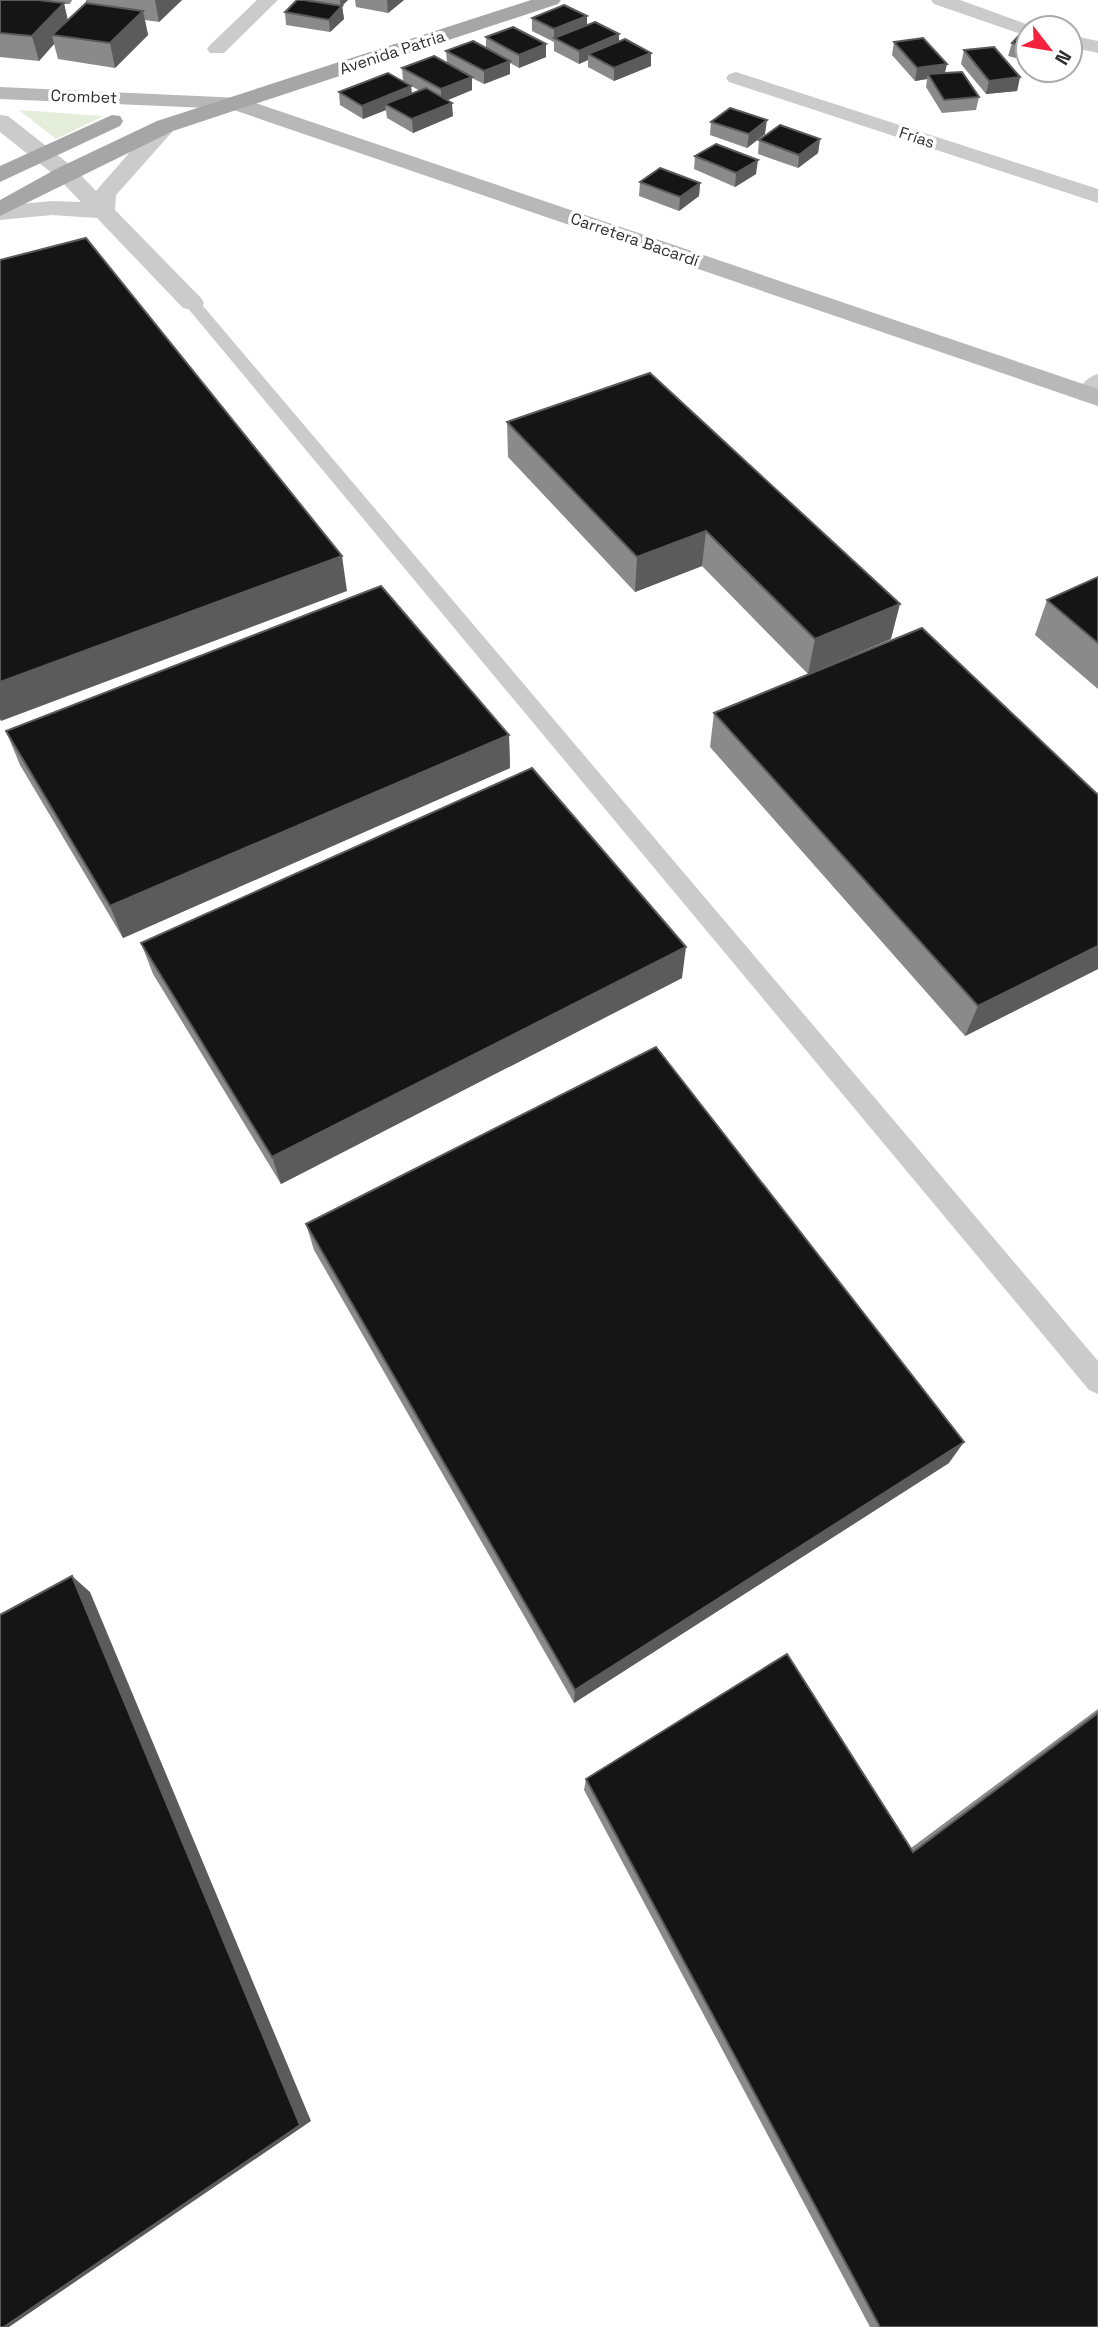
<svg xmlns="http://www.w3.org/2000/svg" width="1098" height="2327" font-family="'Space Grotesk',sans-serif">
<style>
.green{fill:#e5eddb}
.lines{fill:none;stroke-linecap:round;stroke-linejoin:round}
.lane{fill:#cbcbcb;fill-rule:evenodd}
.street{fill:#cbcbcb;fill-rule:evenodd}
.secondary{fill:#b8b8b8;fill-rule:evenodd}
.primary{fill:#a6a6a6;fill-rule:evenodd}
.wall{fill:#8a8a8a}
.shaded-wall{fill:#5b5b5b}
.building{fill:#151515;stroke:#5b5b5b;stroke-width:2}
.labels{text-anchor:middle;stroke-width:7;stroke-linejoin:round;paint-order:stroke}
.far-street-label{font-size:16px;fill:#2e2e2e;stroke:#fff}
</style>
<rect width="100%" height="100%" fill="#fff"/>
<path class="green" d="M19 110 104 116 56 139Z"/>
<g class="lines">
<path class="lane" d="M192 298 198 300 1098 1361V1394L1089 1390 186 306 184 303Z"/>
<g class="street">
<path d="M257 0H278L224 53H210L207 49 210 45Z"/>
<path d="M931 0H960L1037 28H1028V36L1021 34 934 4Z"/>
<path d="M1070 35 1098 41V53L1070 47Z"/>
<path d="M736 72 1098 189V203L729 82 726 78 729 74Z"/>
<path d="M0 115 8 116 74 168 96 191 157 121H173L176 126 173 131 116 195 115 210 201 298 204 303 201 308 192 310 183 308 97 218 52 215 0 220V206L52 201 81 202 58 178 0 132Z"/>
<path d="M1098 374V399L1088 402 1079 400 1075 394C1082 384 1087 377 1098 374Z"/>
</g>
<path class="secondary" d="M0 87 241 98 1098 389V406L231 109 0 99Z"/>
<g class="primary">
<path d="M531 0H561L558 4 173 131 0 216V200L58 168 157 121Z"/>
<path d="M112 115 120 116 123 121 120 126 0 182V166Z"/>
</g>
</g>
<g class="wall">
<path d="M0 0H72L70 4H64L68 20 86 3V0H182L159 22 145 20 148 35 115 68 58 59 54 44 39 61 0 57Z"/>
<path d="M307 0H348L341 6H342L344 19 330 32 286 25 285 12Z"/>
<path d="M355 0H404L388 13 356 7Z"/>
<path d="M587 16V25L619 42 651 53V66L614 81 588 67V60L579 64 554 51V42L532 31V18Z"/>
<path d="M1028 31V61L1008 56 1012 43Z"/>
<path d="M486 37 546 44V57L519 68 510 63V74L484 84 472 78V90L447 100 453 116 413 133 387 118 386 110 363 119 340 105 339 92 411 86 412 94 420 91 403 81 402 68 447 63 446 51 486 48Z"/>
<path d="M894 42 945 73 979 97 976 110 942 113 926 87 927 79 915 81 892 55Z"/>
<path d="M964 50 1020 77 1017 91 986 94 961 64Z"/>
<path d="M711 122 765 134 747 148 710 135Z"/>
<path d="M820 139 818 153 798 168 758 154 759 140Z"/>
<path d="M695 156 756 174 735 187 694 169Z"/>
<path d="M640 182 700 183 699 196 679 211 639 196Z"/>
<path d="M650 373 891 639 808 674 702 566 635 592 508 457 507 422Z"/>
<path d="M1098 577V689L1035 635 1047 600Z"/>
<path d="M714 713 1098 795V969L965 1036 710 747Z"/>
<path d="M6 731 509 735 510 768 123 938 20 765Z"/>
<path d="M141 943 682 978 281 1184 153 974Z"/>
<path d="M306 1224 949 1463 574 1703 314 1250Z"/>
<path d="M1098 1709V2327H870L584 1790 586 1779 911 1848Z"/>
</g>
<g class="shaded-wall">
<path d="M155 0H182L159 22Z"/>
<path d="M340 0H348L341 7Z"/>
<path d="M387 0H404L388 13Z"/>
<path d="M64 3 69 27 52 35 54 44 39 61 32 36Z"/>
<path d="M342 6 344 19 330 32 329 20Z"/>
<path d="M143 11 148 35 115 68 110 43Z"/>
<path d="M587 16V29L554 38V42V29Z"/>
<path d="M619 34V47L588 54V60L579 64V51Z"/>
<path d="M546 44V57L519 68V55Z"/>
<path d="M1081 45 1078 58 1070 66V57Z"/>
<path d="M651 53V66L614 81V68Z"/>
<path d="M510 61V74L484 84V71Z"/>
<path d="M947 64 944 77 928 74 927 79 915 81 917 68Z"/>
<path d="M472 77V90L441 103V89Z"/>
<path d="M1020 77 1017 91 986 94 989 81Z"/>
<path d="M411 86 412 99 385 104 386 110 363 119 362 106Z"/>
<path d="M452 103 453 116 413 133 412 119Z"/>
<path d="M767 120 765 134 747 148 749 134Z"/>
<path d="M820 139 818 153 798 168 799 155Z"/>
<path d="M758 160 756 174 735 187 736 173Z"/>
<path d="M700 183 699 196 679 211 680 197Z"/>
<path d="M706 531 702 566 635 592 637 557Z"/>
<path d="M342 556 347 591 1 721 0 719V682Z"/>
<path d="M900 604 891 639 808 674 815 639Z"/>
<path d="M509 735 510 768 123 938 110 906Z"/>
<path d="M1098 946V969L965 1036 978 1006Z"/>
<path d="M686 947 682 978 281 1184 272 1157Z"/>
<path d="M964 1442 949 1463 574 1703 575 1690Z"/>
<path d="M72 1576 90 1592 311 2121 9 2327H4Z"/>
</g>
<g class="building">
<path d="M0 0H38L64 3 32 36 0 33Z"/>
<path d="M297 0H304L342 6 329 20 285 12Z"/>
<path d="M86 3 143 11 110 43 52 35Z"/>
<path d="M564 5 587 16 554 29 532 18Z"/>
<path d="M595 22 619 34 579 51 554 38Z"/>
<path d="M513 27 546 44 519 55 486 37Z"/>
<path d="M1024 30 1028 31V47L1012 43Z"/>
<path d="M923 38 947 64 917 68 894 42Z"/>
<path d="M625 39 651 53 614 68 588 54Z"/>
<path d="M473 41 510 61 484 71 446 51Z"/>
<path d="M1070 42 1081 45 1070 57Z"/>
<path d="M994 47 1020 77 989 81 964 50Z"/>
<path d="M434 56 472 77 441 89 402 68Z"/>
<path d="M962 72 979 97 944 100 928 74Z"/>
<path d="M388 73 411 86 362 106 339 92Z"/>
<path d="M426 88 452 103 412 119 385 104Z"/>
<path d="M730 108 767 120 749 134 711 122Z"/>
<path d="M780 125 820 139 799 155 759 140Z"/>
<path d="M716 144 758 160 736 173 695 156Z"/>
<path d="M660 168 700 183 680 197 640 182Z"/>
<path d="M86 238 342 556 0 682V260Z"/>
<path d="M650 373 900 604 815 639 706 531 637 557 507 422Z"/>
<path d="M1098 577V643L1047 600Z"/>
<path d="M381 586 509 735 110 906 6 731Z"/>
<path d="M922 628 1098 795V946L978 1006 714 713Z"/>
<path d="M532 768 686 947 272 1157 141 943Z"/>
<path d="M656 1047 964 1442 575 1690 306 1224Z"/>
<path d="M72 1576 300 2125 4 2327H0V1615Z"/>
<path d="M787 1654 913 1852 1098 1713V2327H880L586 1779Z"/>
</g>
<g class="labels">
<g class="far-street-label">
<text transform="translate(392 52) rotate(-18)" y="6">Avenida Patria</text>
<text transform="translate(84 96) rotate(2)" y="6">Crombet</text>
<text transform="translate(917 137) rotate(18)" y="6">Frías</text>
<text transform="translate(635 239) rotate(19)" y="6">Carretera Bacardí</text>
</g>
</g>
<g transform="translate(1049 49) rotate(121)"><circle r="33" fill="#ffffff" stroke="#ababab" stroke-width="2"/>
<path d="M0-5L12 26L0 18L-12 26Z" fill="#f3233e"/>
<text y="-10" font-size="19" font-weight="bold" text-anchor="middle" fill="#2e2e2e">N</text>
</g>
</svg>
